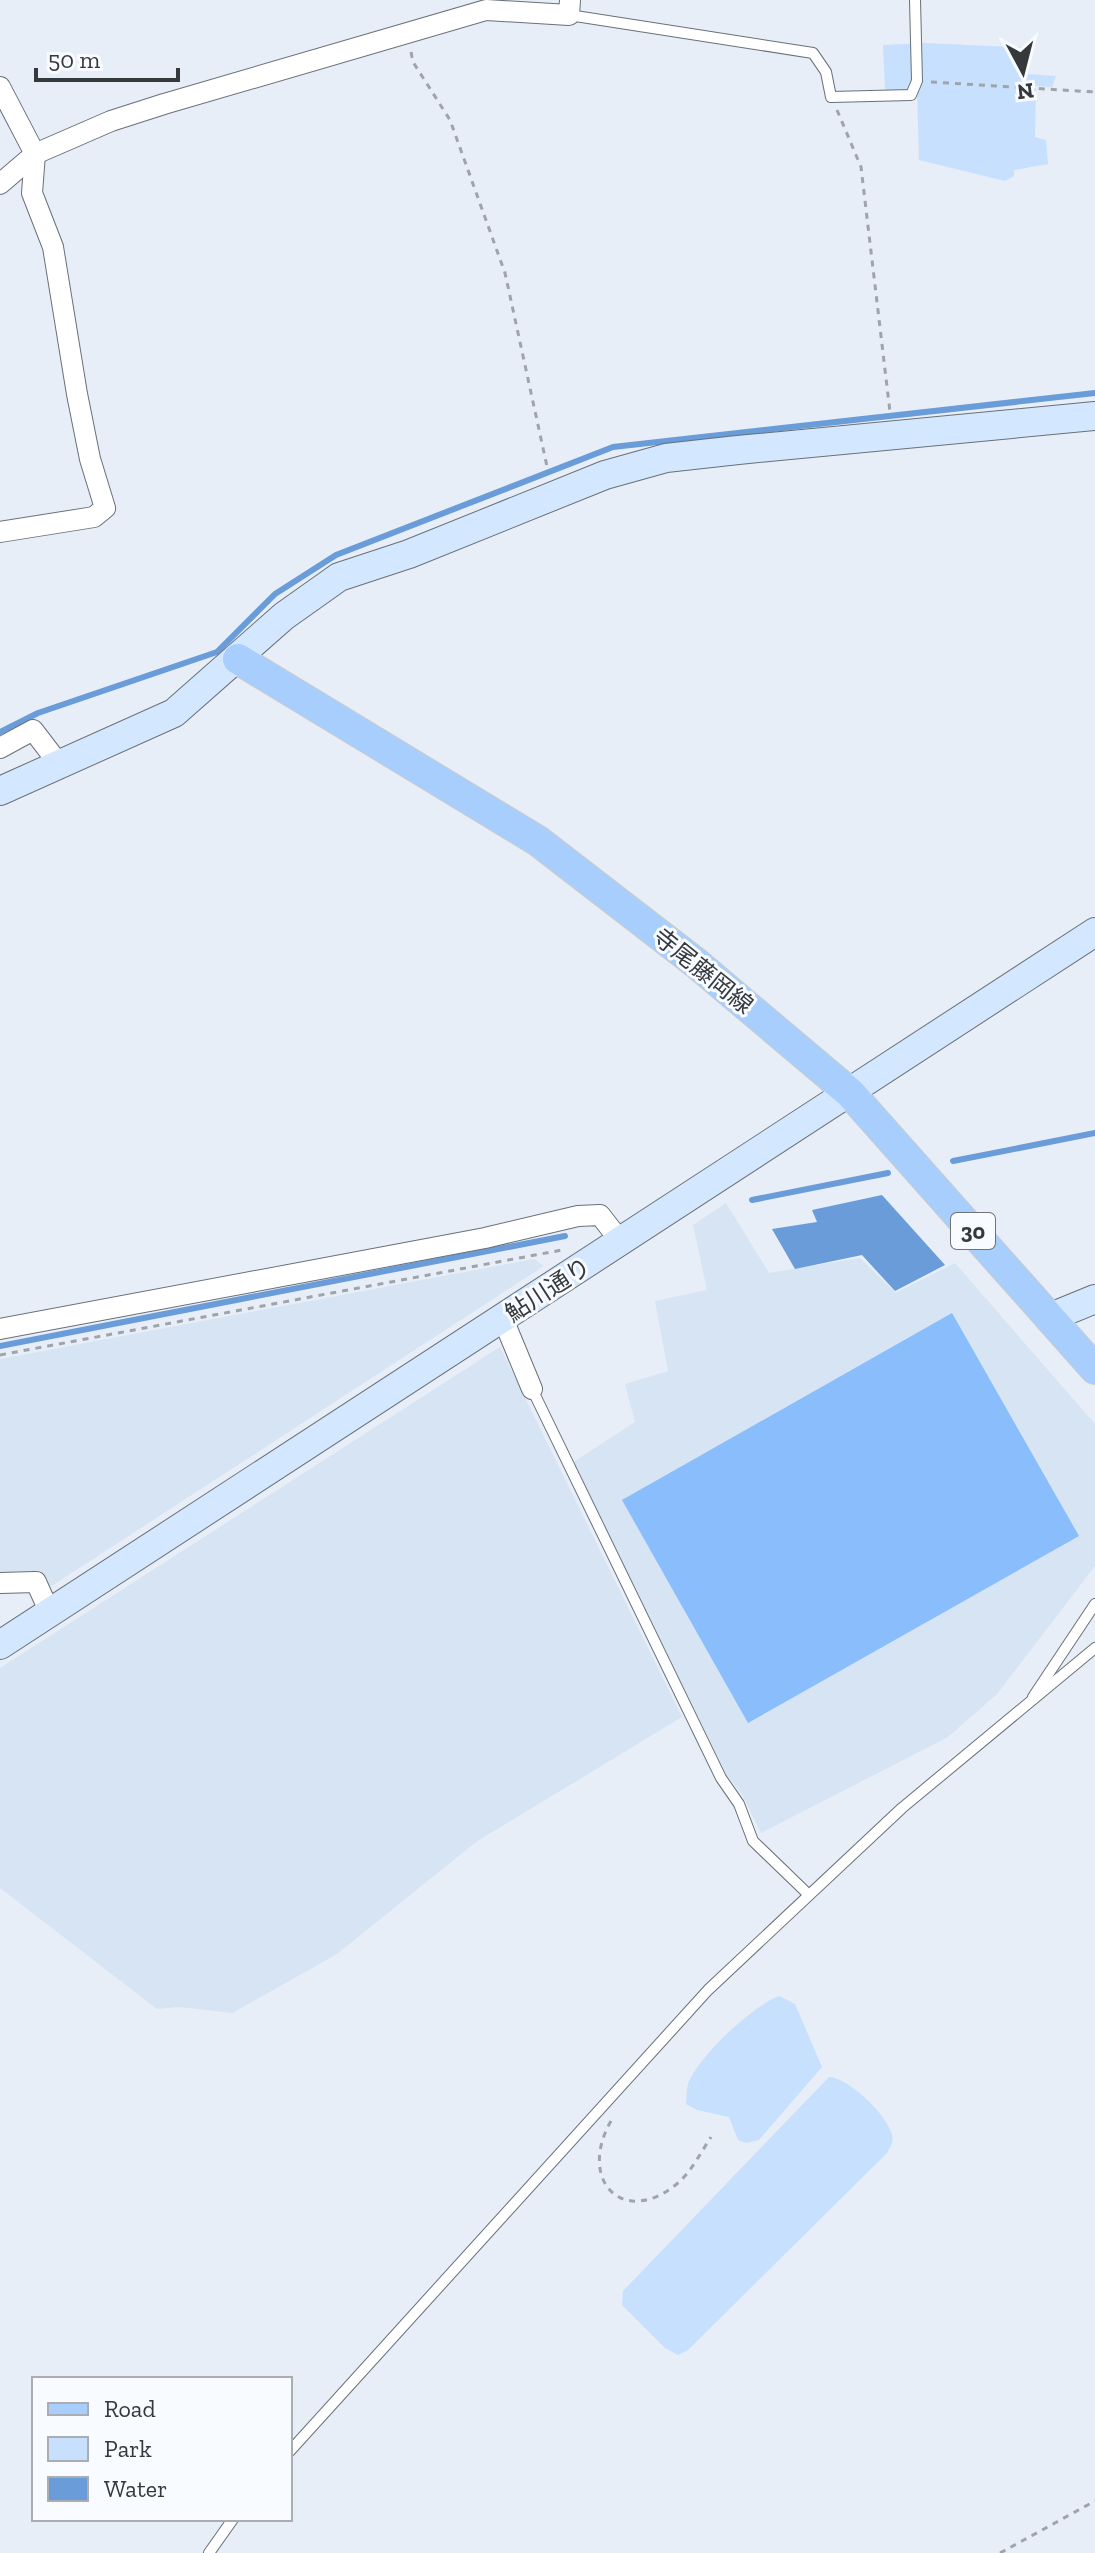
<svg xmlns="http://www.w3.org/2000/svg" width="1095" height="2553" font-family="'Zilla Slab','Noto Sans JP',serif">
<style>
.built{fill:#d7e4f3}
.green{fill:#c7e0fe}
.water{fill:#699cd8}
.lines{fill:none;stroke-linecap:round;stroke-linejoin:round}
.stream{stroke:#699cd8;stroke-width:6}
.building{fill:#89bdfb}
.lane-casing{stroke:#697078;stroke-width:12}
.street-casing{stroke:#697078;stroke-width:22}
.secondary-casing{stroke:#697078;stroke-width:30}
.primary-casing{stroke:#cbcccc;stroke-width:32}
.path{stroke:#9fa4ab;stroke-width:3;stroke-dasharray:6 6;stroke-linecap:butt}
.lane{stroke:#fff;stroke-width:10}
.street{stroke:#fff;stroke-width:20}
.secondary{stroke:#d3e7fe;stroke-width:28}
.primary{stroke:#a7cefc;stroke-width:30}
.labels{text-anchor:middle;stroke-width:6;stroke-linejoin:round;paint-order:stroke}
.shield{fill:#f8fbff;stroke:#707376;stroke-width:2}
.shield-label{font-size:22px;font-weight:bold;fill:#36393c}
.street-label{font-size:24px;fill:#36393c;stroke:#f8fbff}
</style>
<rect width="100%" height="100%" fill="#e7eef7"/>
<g class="built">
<path d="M726 1203 769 1273 860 1258 896 1293 955 1263 1095 1424V1566L997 1694 948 1737 761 1833 743 1796 722 1769 572 1463 635 1422 625 1384 668 1371 655 1301 707 1290 693 1225Z"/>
<path d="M534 1259 544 1266 47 1589 0 1578V1359Z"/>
<path d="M500 1347 682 1717 476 1842 337 1954 232 2013 179 2007 157 2009 0 1888V1668Z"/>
</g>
<g class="green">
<path d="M926 43 1032 48 1028 74 1056 76 1052 87 1036 86 1035 137 1046 140 1048 164 1014 170V176L1005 181 919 160 917 91H885L883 45Z"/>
<path d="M779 1996 795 2004 822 2067 759 2140 746 2143 738 2140 729 2117 697 2110 686 2104C687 2096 686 2086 690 2079 704 2052 751 2007 779 1996Z"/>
<path d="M829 2077C849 2078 888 2116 892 2135 894 2143 890 2147 887 2153L688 2350 678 2355 665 2348 622 2305 623 2291Z"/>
</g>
<path class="water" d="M882 1195 945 1265 895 1291 862 1255 795 1269 772 1229 817 1222 812 1210Z"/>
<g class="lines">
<g class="stream">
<path d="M0 732 38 713 217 652 275 594 336 555 613 447 1095 393"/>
<path d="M953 1161 1095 1133"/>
<path d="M752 1200 888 1173"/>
<path d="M0 1346 565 1236"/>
</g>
</g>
<path class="building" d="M952 1313 1079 1536 748 1723 622 1500Z"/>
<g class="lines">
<defs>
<g id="lane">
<path d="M569 15 813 53 826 72 831 97 911 95 917 81 915 0"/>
<path d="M532 1389 721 1778 739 1804 753 1841 809 1895"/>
<path d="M1033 1697 1095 1604"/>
<path d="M290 2451 708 1990 902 1808 1095 1648"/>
<path d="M209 2553 233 2519"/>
</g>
<g id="street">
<path d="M0 87 35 154 32 193 53 247 77 394 90 459 105 508 94 517 0 532"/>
<path d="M0 184 35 154 111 121 164 104 486 10 569 15 570 0"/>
<path d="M0 748 33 730 59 764"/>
<path d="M503 1319 532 1389"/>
<path d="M0 1329 485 1238 578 1216 600 1215 621 1242"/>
<path d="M0 1583 36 1582 50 1613"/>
</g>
<g id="secondary">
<path d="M0 791 174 713 284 616 339 577 409 554 605 475 666 458 738 450 1095 416"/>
<path d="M1051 1317 1095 1299"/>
<path d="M0 1645 1095 932"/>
</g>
<path id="primary" d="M238 659 538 841 696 963 850 1093 1095 1369"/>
</defs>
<use href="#lane" class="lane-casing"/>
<use href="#street" class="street-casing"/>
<use href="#secondary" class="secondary-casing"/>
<use href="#primary" class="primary-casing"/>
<g class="path">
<path d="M411 52 413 62 450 120 505 273 548 471"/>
<path d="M931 82 1095 92"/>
<path d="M837 110 861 167 890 412"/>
<path d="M0 1355 562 1250"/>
<path d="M611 2121C577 2180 623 2229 678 2183 691 2172 701 2152 711 2137"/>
<path d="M1000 2553 1095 2501"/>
</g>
<use href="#lane" class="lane"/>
<use href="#street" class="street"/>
<use href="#secondary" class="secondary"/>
<use href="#primary" class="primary"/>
</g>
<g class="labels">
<rect class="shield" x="951" y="1213" width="44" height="36" rx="6"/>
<g class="shield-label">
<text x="973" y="1239">30</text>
</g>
<g class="street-label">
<text transform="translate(703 971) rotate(39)" y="8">寺尾藤岡線</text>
<text transform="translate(548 1290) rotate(-33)" y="8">鮎川通り</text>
</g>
</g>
<rect x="32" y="2377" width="260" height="144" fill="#f8fbff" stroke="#aaadb1" stroke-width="2"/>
<rect x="48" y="2403" width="40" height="12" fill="#a7cefc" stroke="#aaadb1" stroke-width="2"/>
<text x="104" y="2417" font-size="24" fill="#36393c">Road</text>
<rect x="48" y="2437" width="40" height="24" fill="#c7e0fe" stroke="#aaadb1" stroke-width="2"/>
<text x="104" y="2457" font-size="24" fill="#36393c">Park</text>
<rect x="48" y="2477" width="40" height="24" fill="#699cd8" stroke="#aaadb1" stroke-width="2"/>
<text x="104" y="2497" font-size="24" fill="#36393c">Water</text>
<g transform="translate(1023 72) rotate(173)" stroke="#f8fbff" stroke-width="6" paint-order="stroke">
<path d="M0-6L14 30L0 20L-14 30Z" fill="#36393c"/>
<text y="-12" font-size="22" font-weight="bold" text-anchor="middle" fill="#36393c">N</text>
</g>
<path d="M36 68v12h142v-12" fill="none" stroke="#36393c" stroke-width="4"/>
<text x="48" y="68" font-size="24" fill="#36393c" stroke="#f8fbff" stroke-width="6" paint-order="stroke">50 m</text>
</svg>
